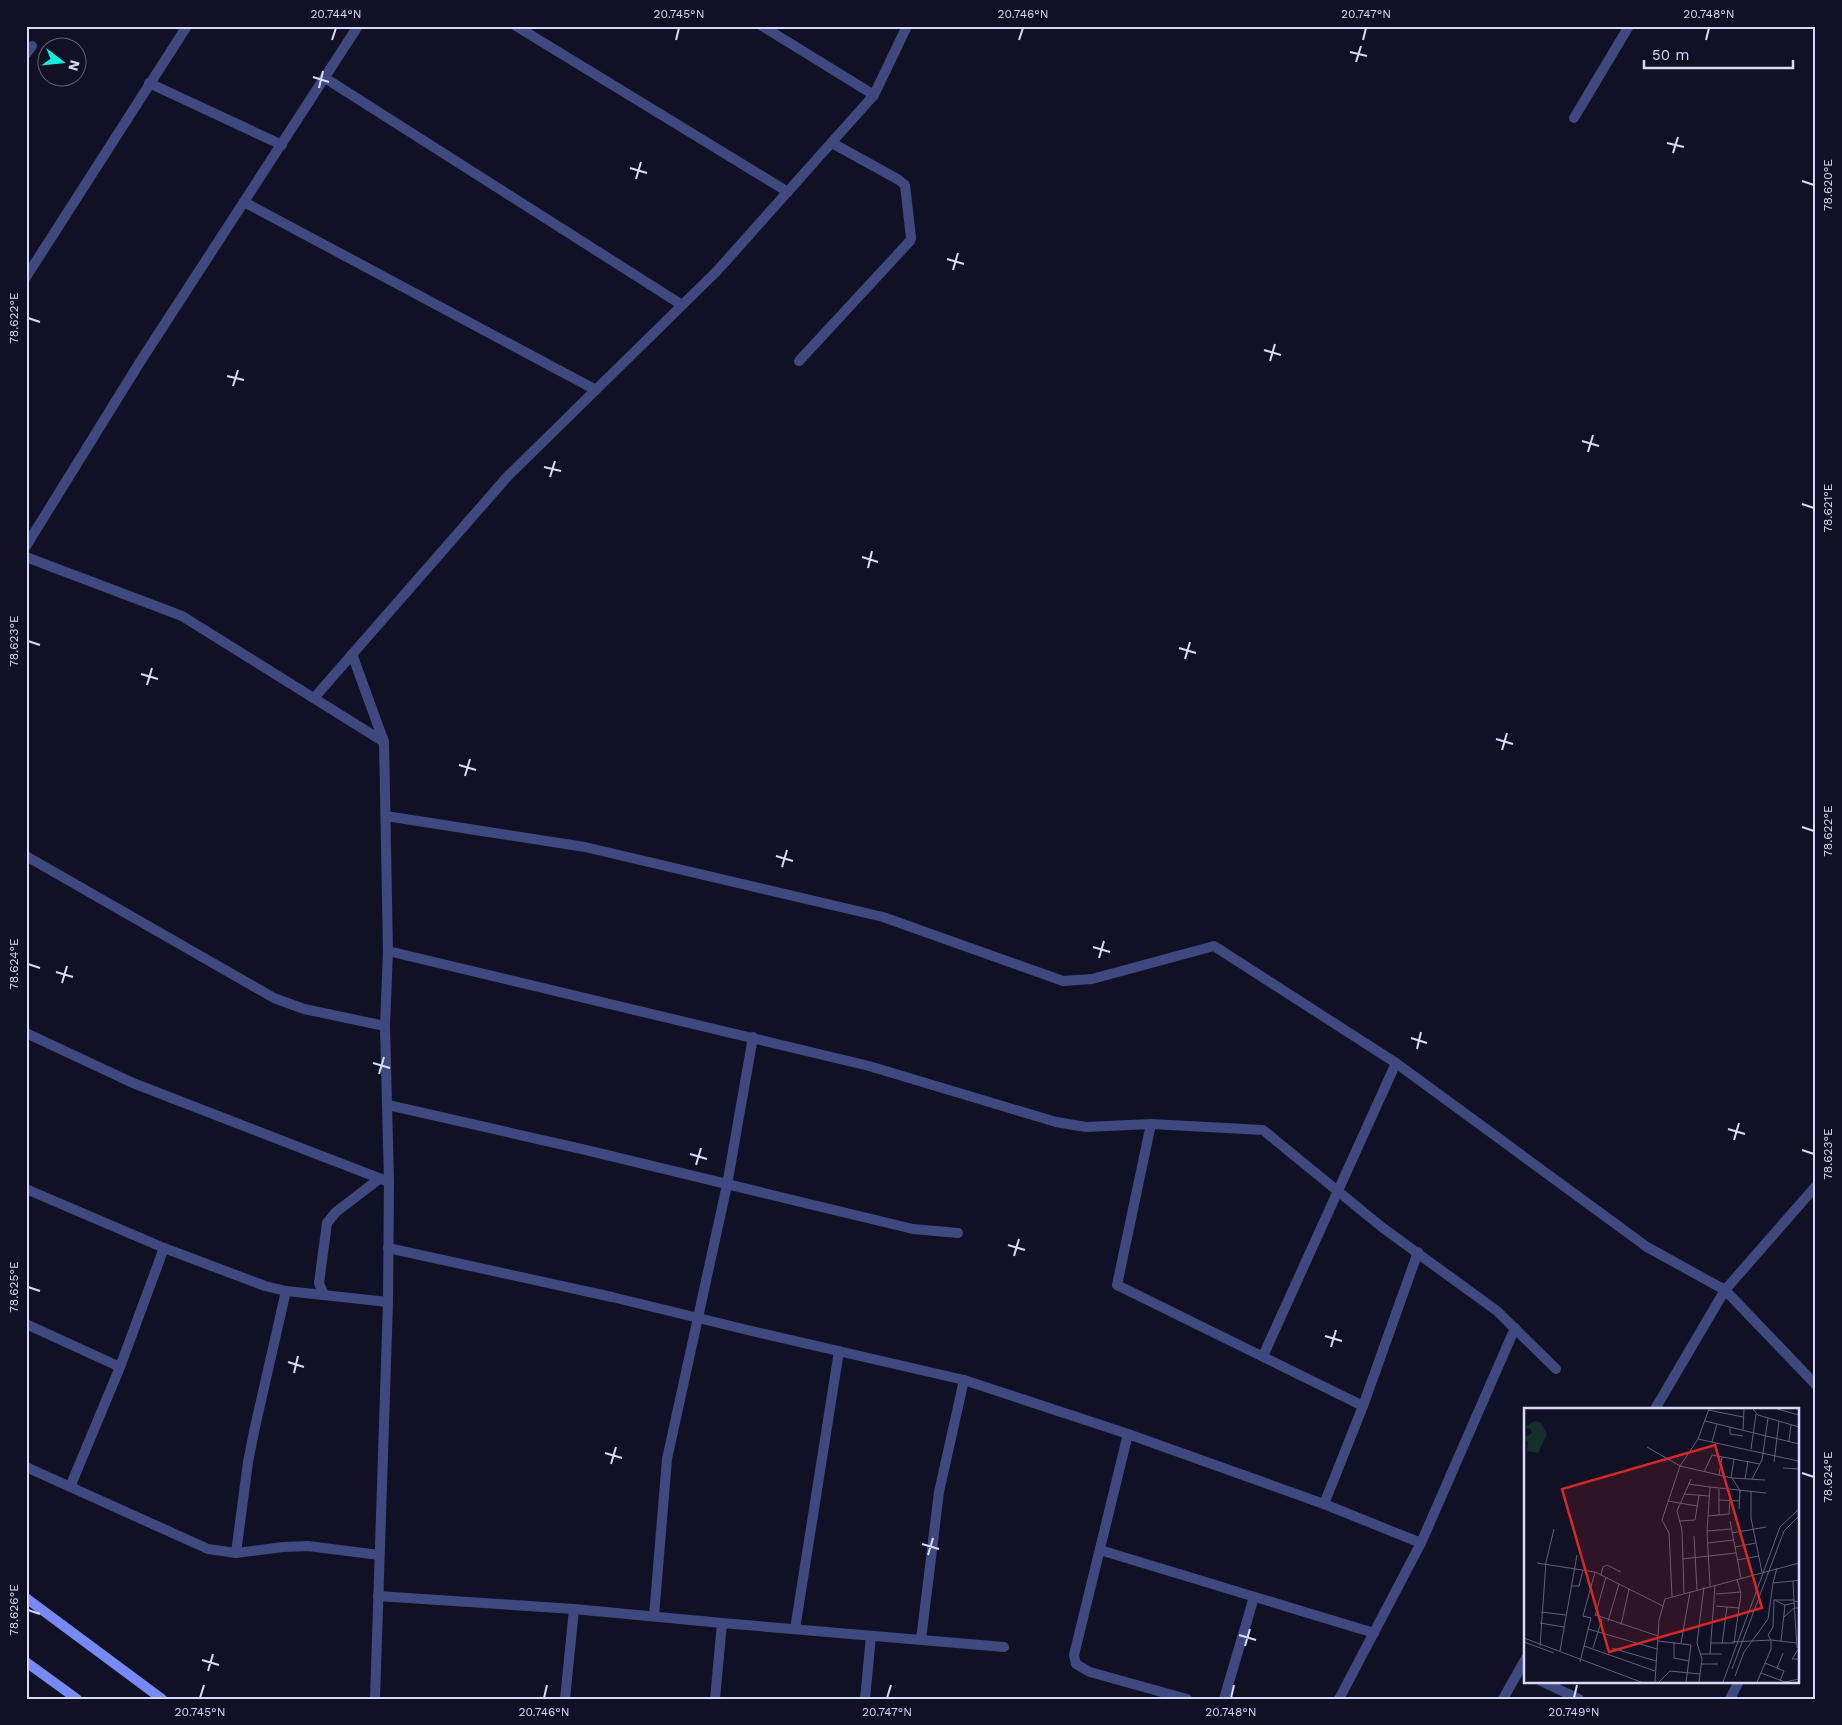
<svg xmlns="http://www.w3.org/2000/svg" width="1842" height="1725" font-family="'Work Sans',sans-serif">
<style>
.lines{fill:none;stroke-linecap:round;stroke-linejoin:round}
.lane{stroke:#404880;stroke-width:10}
.street{stroke:#404880;stroke-width:10}
.secondary{stroke:#7789f4;stroke-width:10}
.ticks{fill:none;stroke:#d8dafc;stroke-width:2}
.inset-road{fill:none;stroke:#61617b;stroke-width:1}
.view{fill:#d62828;fill-opacity:0.15;stroke:#d62828;stroke-width:2.5}
.inset-edge{fill:none;stroke:#d8dafc;stroke-width:2.5}
.neatline{fill:none;stroke:#d8dafc;stroke-width:2}
.ticks-label{font-size:12px;text-anchor:middle;fill:#d8dafc}
</style>
<rect width="100%" height="100%" fill="#111125"/>
<g class="lines">
<path class="lane" d="M1574 118 1629 26"/>
<g class="street">
<path d="M516 26 788 192"/>
<path d="M26 54 32 46"/>
<path d="M325 78 682 305"/>
<path d="M149 83 282 145"/>
<path d="M874 95 907 26"/>
<path d="M244 202 596 390"/>
<path d="M26 277 187 26"/>
<path d="M799 361 910 241 911 238 905 185 899 180 832 143"/>
<path d="M26 546 140 362 358 26"/>
<path d="M26 557 182 616 384 742 388 951 385 1026 389 1182 388 1302 375 1699"/>
<path d="M352 654 384 742"/>
<path d="M314 698 507 477 717 271 874 95 762 26"/>
<path d="M386 816 585 847 883 917 1063 981 1092 979 1214 946 1396 1063 1647 1247 1725 1290 1816 1385"/>
<path d="M26 856 274 998 304 1009 385 1026"/>
<path d="M388 951 869 1066 1056 1122 1086 1127 1151 1124 1263 1130 1383 1228 1497 1311 1556 1369"/>
<path d="M26 1033 133 1083 389 1182"/>
<path d="M388 1105 586 1150 913 1229 958 1233"/>
<path d="M1151 1124 1117 1285 1363 1406"/>
<path d="M26 1189 164 1248 265 1286 286 1291 388 1302"/>
<path d="M388 1248 612 1297 760 1333 964 1380 1128 1434 1324 1504 1421 1543 1515 1328"/>
<path d="M324 1295 319 1283 327 1223 336 1212 379 1179"/>
<path d="M26 1324 120 1367"/>
<path d="M1263 1356 1396 1063"/>
<path d="M1655 1409 1725 1290 1816 1186"/>
<path d="M1128 1434 1074 1655 1076 1664 1090 1672 1187 1699"/>
<path d="M26 1467 208 1549 236 1553 283 1547 308 1546 379 1555"/>
<path d="M70 1487 120 1367 164 1248"/>
<path d="M1324 1504 1363 1406 1418 1252"/>
<path d="M1100 1550 1374 1633"/>
<path d="M236 1553 248 1462 255 1427 286 1291"/>
<path d="M378 1596 574 1609 722 1623 1004 1647"/>
<path d="M654 1616 667 1459 727 1185 753 1037"/>
<path d="M795 1629 839 1351"/>
<path d="M921 1640 939 1492 964 1380"/>
<path d="M1541 1681 1579 1699"/>
<path d="M565 1699 574 1609"/>
<path d="M715 1699 722 1623"/>
<path d="M865 1699 871 1636"/>
<path d="M1224 1699 1254 1597"/>
<path d="M1339 1699 1421 1543"/>
<path d="M1503 1699 1526 1658"/>
<path d="M1730 1699 1739 1681"/>
</g>
<g class="secondary">
<path d="M26 1598 162 1699"/>
<path d="M26 1662 77 1699"/>
</g>
</g>
<path class="ticks" d="M332 40 336 28M676 40 679 28M1019 40 1023 28M1363 40 1366 28M1706 40 1709 28M1350 52 1367 56M1356 62 1361 46M313 77 329 82M319 88 323 71M1667 143 1684 147M1673 153 1678 137M630 168 647 173M636 179 641 162M1802 181 1814 185M947 259 964 264M953 270 958 253M28 318 40 322M1264 350 1281 355M1270 361 1275 344M227 376 244 380M233 386 238 370M1582 441 1599 446M1588 452 1593 435M544 467 561 471M550 477 555 461M1802 504 1814 508M862 557 878 562M868 568 872 551M28 641 40 645M1179 648 1196 653M1185 659 1190 642M141 674 158 679M147 685 152 668M1496 739 1513 744M1502 750 1507 733M459 765 476 770M465 776 470 759M1802 827 1814 831M776 856 793 861M782 867 787 850M1093 947 1110 952M1099 958 1104 941M28 964 40 968M56 972 73 977M62 983 67 966M1411 1038 1427 1043M1417 1049 1421 1032M373 1063 390 1068M379 1074 384 1057M1728 1129 1745 1134M1734 1140 1739 1123M1802 1150 1814 1154M690 1154 707 1159M696 1165 701 1148M1008 1245 1025 1250M1014 1256 1019 1239M28 1287 40 1291M1325 1336 1342 1341M1331 1347 1336 1330M288 1362 304 1367M294 1373 298 1356M605 1453 622 1458M611 1464 616 1447M1802 1473 1814 1477M922 1544 939 1549M928 1555 933 1538M28 1610 40 1614M1239 1635 1256 1640M1245 1646 1250 1629M202 1660 219 1665M208 1671 213 1654M200 1698 204 1685M544 1698 547 1685M887 1698 891 1685M1231 1698 1234 1685M1574 1698 1577 1685"/>
<g transform="translate(1524 1408)">
<rect width="275" height="275" fill="#111125"/>
<path d="M11 13 16 14 23 26 14 45 3 43 4 34 0 30 8 25 7 21 1 19Z" fill="#152f2a"/>
<path class="inset-road" d="M229 1 234 7 275 19M253 1 275 7M184 2 219 9M181 13 275 36M206 19V26L219 28M219 22 220 1M174 31 274 53M265 33 267 17M188 34 193 16M123 39 156 58 208 70 241 72M227 41 232 6M250 54 255 13M259 60 275 61M180 64 188 47 236 56M195 67 198 49M207 70 210 51M208 70 217 84M221 71 224 53M228 71 238 52 244 10M164 76 186 79 183 123 186 178M186 79 242 85M227 84V110L238 164M160 86 185 88M195 92 216 93M144 93 173 98M215 101 216 83M195 107V81M184 108 205 106 206 92M156 113 171 112 175 87M206 113 217 170M183 123 207 121M208 125 242 119M170 128 173 182M184 135 209 132M211 139 232 135M158 151 212 145M213 152 235 148M13 155 71 164M253 160 249 175 269 173M77 167 79 159 83 157 97 164M275 172 269 173 270 193 275 194M48 178H55L59 162M160 185 158 122 153 103 167 71M192 186 217 184M148 189 145 125 138 112 156 58 174 31 185 1M252 193 261 197 270 195M270 193 273 240M192 198 215 200M17 204 42 207M72 207 134 228M71 208 82 169M260 209 270 200H275M84 213 95 176M16 215 40 219M97 217 105 181M64 221 133 241M0 230 117 274M134 233 167 237 162 274M257 233 261 197M0 234 30 245M150 234V250L165 253M208 234 247 232 244 227 249 219 250 192H270M157 235 166 184M187 235H210L217 186 213 171M198 236 203 199M16 238 22 154 30 121M60 238 131 263M69 240 78 211M88 240 132 253M275 240 268 251H275M36 243 53 147M176 246H198M186 246 191 177M56 254 67 210 59 208 71 164 139 198M241 255 260 263 256 273M177 256H194M253 260 259 245M208 261 260 123 275 108M237 265 261 274 275 271M211 268 220 244 244 211 249 175M131 274 135 212 141 191 275 155M135 274 146 263 176 266M175 274 178 251 173 235 180 179M199 274 256 119 275 101M233 274 247 241V232L273 235"/>
<path class="view" d="M191 37 238 200 85 244 38 81Z"/>
<rect width="275" height="275" class="inset-edge"/>
</g>
<rect width="1842" height="1725" fill="none" stroke="#111125" stroke-width="55"/>
<g transform="translate(62 62) rotate(106)"><circle r="24" fill="#111125" stroke="#61617b"/>
<path d="M0-4L9 19L0 12L-9 19Z" fill="#14ecde"/>
<text y="-8" font-size="14" font-weight="bold" text-anchor="middle" fill="#d8dafc">N</text>
</g>
<path d="M1644 60v8h149v-8" fill="none" stroke="#d8dafc" stroke-width="2.5"/>
<text x="1652" y="60" font-size="15" fill="#d8dafc" stroke="#111125" stroke-width="4" paint-order="stroke">50 m</text>
<rect x="28" y="28" width="1786" height="1670" class="neatline"/>
<g class="ticks-label">
<text x="336" y="18">20.744°N</text>
<text x="679" y="18">20.745°N</text>
<text x="1023" y="18">20.746°N</text>
<text x="1366" y="18">20.747°N</text>
<text x="1709" y="18">20.748°N</text>
<text transform="translate(1828 185) rotate(-90)" y="4">78.620°E</text>
<text transform="translate(14 318) rotate(-90)" y="4">78.622°E</text>
<text transform="translate(1828 508) rotate(-90)" y="4">78.621°E</text>
<text transform="translate(14 641) rotate(-90)" y="4">78.623°E</text>
<text transform="translate(1828 831) rotate(-90)" y="4">78.622°E</text>
<text transform="translate(14 964) rotate(-90)" y="4">78.624°E</text>
<text transform="translate(1828 1154) rotate(-90)" y="4">78.623°E</text>
<text transform="translate(14 1287) rotate(-90)" y="4">78.625°E</text>
<text transform="translate(1828 1477) rotate(-90)" y="4">78.624°E</text>
<text transform="translate(14 1610) rotate(-90)" y="4">78.626°E</text>
<text x="200" y="1716">20.745°N</text>
<text x="544" y="1716">20.746°N</text>
<text x="887" y="1716">20.747°N</text>
<text x="1231" y="1716">20.748°N</text>
<text x="1574" y="1716">20.749°N</text>
</g>
</svg>
